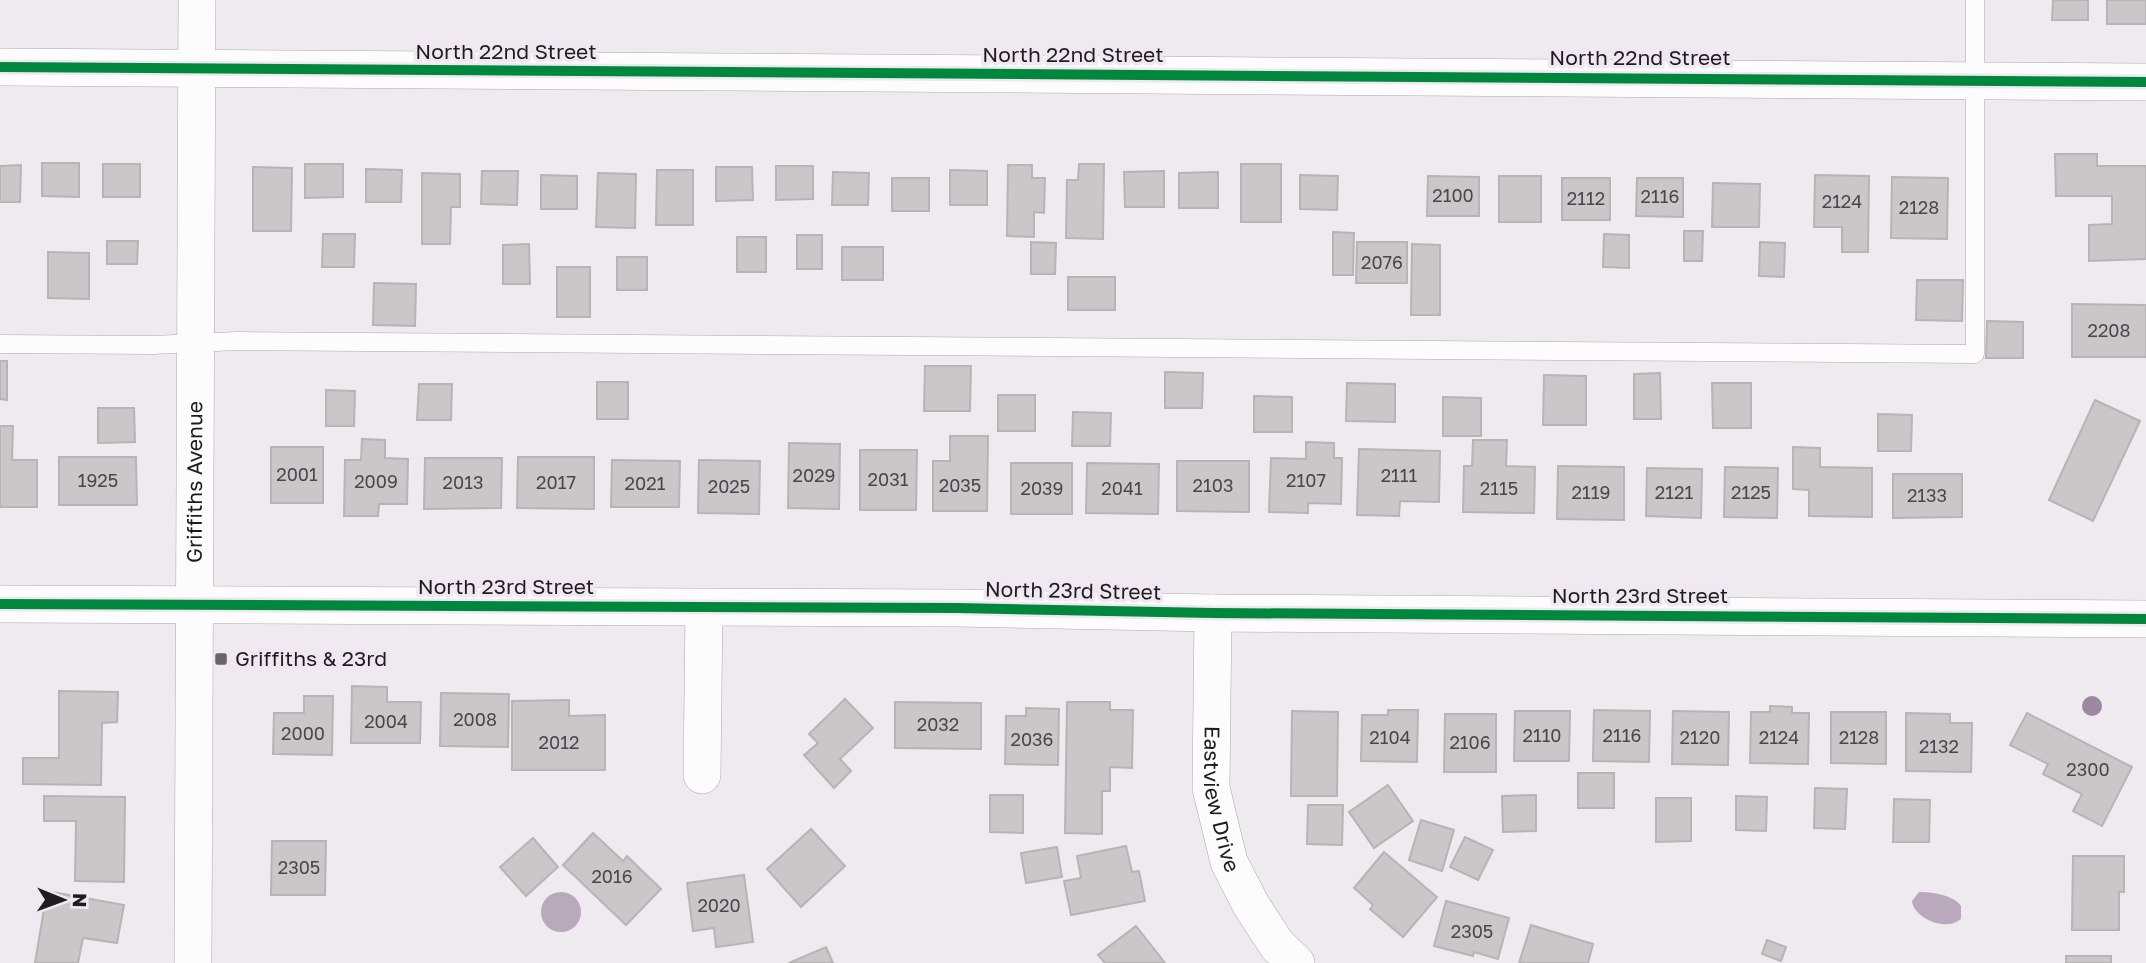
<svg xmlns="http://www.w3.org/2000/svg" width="2146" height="963" font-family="'Golos Text',sans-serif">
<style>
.water{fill:#baa8bd}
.building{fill:#cac7c8;stroke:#b6b4b4;stroke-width:2}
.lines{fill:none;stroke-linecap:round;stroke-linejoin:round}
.service-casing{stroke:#aca9ac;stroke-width:19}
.minor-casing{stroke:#aca9ac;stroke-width:38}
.service{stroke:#fdfcfd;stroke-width:18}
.minor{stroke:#fdfcfd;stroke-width:37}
.cycleway-casing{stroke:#f0e8f1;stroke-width:15}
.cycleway{stroke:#00873e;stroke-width:10}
.tree{fill:#9c88a0}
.poi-dot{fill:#686468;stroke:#f0e8f1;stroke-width:2.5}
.labels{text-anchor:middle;stroke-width:7;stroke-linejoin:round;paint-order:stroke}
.number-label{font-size:18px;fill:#4a474a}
.street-label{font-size:21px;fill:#1f1c20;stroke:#f0e8f1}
.poi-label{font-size:21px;fill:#1f1c20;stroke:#f0e8f1;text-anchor:start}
</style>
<rect width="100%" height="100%" fill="#efeaef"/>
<g class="water">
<path d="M1919 892C1933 892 1953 895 1961 906V919C1947 932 1914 919 1912 901Z"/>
<circle cx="561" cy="912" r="20"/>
</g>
<g class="building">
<path d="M2053 0H2088V20H2052Z"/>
<rect x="2107" y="0" width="39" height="24"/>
<path d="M2055 154H2097V166H2146V259L2089 261V225L2112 224V196H2056Z"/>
<path d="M42 163H79V197L42 196Z"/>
<rect x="103" y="164" width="37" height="33"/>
<path d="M305 164H343V197L305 198Z"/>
<path d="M1079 164H1104L1103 239 1066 238 1067 180H1078Z"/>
<rect x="1241" y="164" width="40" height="58"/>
<path d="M21 165 20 202H0V166Z"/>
<path d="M1008 165H1032V178H1045L1044 213 1034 212V237L1007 236Z"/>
<path d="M776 166H813V199L776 200Z"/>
<path d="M253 167 292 168 291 231H253Z"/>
<path d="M716 167H752L753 200 716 201Z"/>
<path d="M366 169 402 170 401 202H366Z"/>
<path d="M657 170H693V225H656Z"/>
<path d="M950 170 987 171V205H950Z"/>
<path d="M482 171H518L517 205 481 204Z"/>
<path d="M1164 171V207H1125L1124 172Z"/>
<path d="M833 172 869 173 868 205H832Z"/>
<path d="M1218 172V208H1179V173Z"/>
<path d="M422 173 460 174V207H451L450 244H422Z"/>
<path d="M598 173 636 174 635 228 596 227Z"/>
<path d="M541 175 577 176V209H541Z"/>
<path d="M1300 175 1338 176 1337 210 1300 209Z"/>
<path d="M1815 175 1869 176 1868 252H1842V227H1814Z"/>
<path d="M1428 176 1479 177V216H1427Z"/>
<rect x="1499" y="176" width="42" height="46"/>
<path d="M1892 177 1948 178 1947 239 1891 238Z"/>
<rect x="892" y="178" width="37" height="33"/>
<rect x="1562" y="178" width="48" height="42"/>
<path d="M1637 178H1683V217L1636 216Z"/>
<path d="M1713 183 1760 184 1759 227H1712Z"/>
<path d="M1684 231H1703L1702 261H1684Z"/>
<path d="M1333 232 1354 233 1353 275H1333Z"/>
<path d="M323 234H355L354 267H322Z"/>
<path d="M1604 234 1629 235V268L1603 267Z"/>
<rect x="797" y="235" width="25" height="34"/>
<rect x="737" y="237" width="29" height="35"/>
<path d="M107 241H138L137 264H107Z"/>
<path d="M1031 242 1056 243 1055 274H1031Z"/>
<path d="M1357 242H1407V283H1356Z"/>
<path d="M1760 242 1785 243 1784 277 1759 276Z"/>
<path d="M529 244 530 284H503V245Z"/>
<path d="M1412 244 1440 245V315H1411Z"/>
<rect x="842" y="247" width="41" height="33"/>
<path d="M48 252 89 253V299L48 298Z"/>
<rect x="617" y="257" width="30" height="33"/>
<rect x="557" y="267" width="33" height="50"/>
<rect x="1068" y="277" width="47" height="33"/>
<path d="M1917 280H1963L1962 321 1916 320Z"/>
<path d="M374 283 416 284 415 326 373 325Z"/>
<path d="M2072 304 2146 305V357H2072Z"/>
<path d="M1987 321 2023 322V358H1986Z"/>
<path d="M0 361H7V400L0 399Z"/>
<path d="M925 366H971L970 411H924Z"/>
<path d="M1165 372 1203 373 1202 408H1165Z"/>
<path d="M1660 373 1661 419H1634V374Z"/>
<path d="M1544 375 1586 376V425H1543Z"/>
<rect x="597" y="382" width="31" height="37"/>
<path d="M1347 383 1395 384V422L1346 421Z"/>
<path d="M1712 383H1751V428H1713Z"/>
<path d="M419 384H452L451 420H417Z"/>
<path d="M326 390 355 391 354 426H326Z"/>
<rect x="998" y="395" width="37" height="36"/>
<path d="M1254 396 1292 397V432H1254Z"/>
<path d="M1443 397 1481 398V436H1443Z"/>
<path d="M2095 400 2140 421 2093 521 2049 500Z"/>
<path d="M98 408H134L135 442 98 443Z"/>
<path d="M1073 412 1111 413 1110 446H1072Z"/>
<path d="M1878 414 1912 415 1911 451H1878Z"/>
<path d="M0 426H13L12 460H37V507H0Z"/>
<path d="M950 436H988L987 511H933V461H950Z"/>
<path d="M362 439 385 440V458L408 459 407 504H379L378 516H344L345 460H361Z"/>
<path d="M1473 440H1507L1506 466 1535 467 1534 513 1463 512 1464 466H1472Z"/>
<path d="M1306 442 1334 443V458H1342L1341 504 1308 503V513L1269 512 1271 458 1306 459Z"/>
<path d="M789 443 840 444 839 509 788 508Z"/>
<rect x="271" y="447" width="52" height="56"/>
<path d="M1793 447 1820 448V467L1872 468V517L1809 516V490L1793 489Z"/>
<path d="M1359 449 1440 451 1439 502 1400 501 1399 516 1357 515Z"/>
<path d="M860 450H917L916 510H860Z"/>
<path d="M59 457H136L137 505H59Z"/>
<path d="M518 457H594V509L517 508Z"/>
<path d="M425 458H502L501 508 424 509Z"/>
<path d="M612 460 680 461 679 507H611Z"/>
<path d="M699 460 760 461 759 514 698 513Z"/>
<path d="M1177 461H1249V512L1177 511Z"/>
<rect x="1011" y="463" width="61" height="51"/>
<path d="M1087 463 1159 464 1158 514 1086 513Z"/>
<path d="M1558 466 1624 467V520L1557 519Z"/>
<path d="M1725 467 1778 468 1777 518 1724 517Z"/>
<path d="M1647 468 1702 469 1701 518 1646 516Z"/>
<path d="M1893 474H1962V517L1893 518Z"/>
<path d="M352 686 387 687V702H421L420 743H351Z"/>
<path d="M59 691 118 692 117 722 102 723 101 785 23 784V758H59Z"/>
<path d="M441 693 509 694 508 747 440 746Z"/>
<path d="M304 696H333L332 755 273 754 274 713H304Z"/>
<path d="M845 699 873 728 840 759 851 771 834 788 804 755 818 743 809 734Z"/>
<path d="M569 700V716L605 715V770H512V701Z"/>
<path d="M895 702 981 703V749L895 748Z"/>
<path d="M1067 702H1110V710H1133L1132 768 1110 767V791H1102V834L1065 833Z"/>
<path d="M1770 706 1792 707V713H1809L1808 764 1750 763 1751 712H1770Z"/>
<path d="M1026 708 1059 709 1058 765 1005 764 1006 716H1026Z"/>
<path d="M1388 710H1418L1417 762 1361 761 1362 715H1388Z"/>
<path d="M1594 710 1650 711 1649 762 1593 761Z"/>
<path d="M1292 711 1338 712 1337 796H1291Z"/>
<path d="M1515 711H1570L1569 761H1514Z"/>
<path d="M1673 711 1729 712 1728 765 1672 764Z"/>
<path d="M1831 712H1886V764L1831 763Z"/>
<path d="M1906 713 1950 714V723H1972L1971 772 1906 771Z"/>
<path d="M2027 713 2132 767 2102 826 2073 811 2082 794 2043 774 2048 764 2010 745Z"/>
<path d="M1445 714H1496V772H1444Z"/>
<rect x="1578" y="773" width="36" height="35"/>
<path d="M1388 785 1413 821 1374 848 1349 812Z"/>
<path d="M1815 788 1847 789 1845 829 1814 828Z"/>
<path d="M990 795H1023V833L990 832Z"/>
<path d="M1536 795V831L1503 832 1502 796Z"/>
<path d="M44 796 125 797 124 882 75 881 76 821H44Z"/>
<path d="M1736 796 1767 797 1766 831 1736 830Z"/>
<path d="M1656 798H1691V841L1656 842Z"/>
<path d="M1894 799 1930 800 1929 842H1893Z"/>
<path d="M1308 805H1343L1342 845 1307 844Z"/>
<path d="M1421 820 1454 830 1442 871 1409 860Z"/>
<path d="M811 829 845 866 801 907 767 869Z"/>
<path d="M593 833 623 861 627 856 661 889 626 925 563 865Z"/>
<path d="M1465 837 1493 850 1478 880 1450 867Z"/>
<path d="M533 838 558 867 526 896 500 867Z"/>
<path d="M272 841H326L325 895H271Z"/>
<path d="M1126 846 1132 872 1139 871 1145 901 1071 915 1064 881 1081 878 1077 856Z"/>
<path d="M1057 847 1062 877 1026 883 1021 853Z"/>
<path d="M1384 852 1437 897 1403 937 1370 909 1373 905 1354 888Z"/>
<path d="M2073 856H2124V892H2119V930H2072Z"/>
<path d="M744 875 753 942 716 947 714 928 693 931 687 883Z"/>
<path d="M47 891 124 905 117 943 83 938 78 963H35Z"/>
<path d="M1446 901 1509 918 1498 959 1474 952 1473 956 1434 946Z"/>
<path d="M1531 925 1593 944 1588 963H1519Z"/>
<path d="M1136 926 1165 963H1105L1098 955Z"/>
<path d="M1767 940 1786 947 1781 961 1762 954Z"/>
<path d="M826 947 833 963H789Z"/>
<rect x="2066" y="956" width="45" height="7"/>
</g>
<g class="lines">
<defs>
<path id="service" d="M0 344 153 345 237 341 1975 354V0"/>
<g id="minor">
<path d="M0 67 2146 82"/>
<path d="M0 604 956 608 1213 613 2146 619"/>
<path id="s1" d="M1213 613 1211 788 1229 862 1251 905 1277 945 1296 963"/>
<path d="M702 775 704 608"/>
<path id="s2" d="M193 963 197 0"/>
</g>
</defs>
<use href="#service" class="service-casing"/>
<use href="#minor" class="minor-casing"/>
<use href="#service" class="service"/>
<use href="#minor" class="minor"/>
<defs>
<g id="cycleway">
<path d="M0 67 2146 82"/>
<path d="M0 604 956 608 1213 613 2146 619"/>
</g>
</defs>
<use href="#cycleway" class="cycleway-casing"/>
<use href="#cycleway" class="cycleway"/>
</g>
<circle class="tree" cx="2092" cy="706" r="10"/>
<rect class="poi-dot" x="214" y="652" width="14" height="14" rx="3.5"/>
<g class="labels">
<g class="number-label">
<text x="1453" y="202">2100</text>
<text x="1660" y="203">2116</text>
<text x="1586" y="205">2112</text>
<text x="1842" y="208">2124</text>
<text x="1919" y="214">2128</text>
<text x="1382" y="269">2076</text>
<text x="2109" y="337">2208</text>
<text x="297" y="481">2001</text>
<text x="814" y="482">2029</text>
<text x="1399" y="482">2111</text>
<text x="888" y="486">2031</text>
<text x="98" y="487">1925</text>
<text x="1306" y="487">2107</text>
<text x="376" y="488">2009</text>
<text x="463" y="489">2013</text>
<text x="556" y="489">2017</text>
<text x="645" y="490">2021</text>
<text x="960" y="492">2035</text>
<text x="1213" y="492">2103</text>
<text x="729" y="493">2025</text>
<text x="1042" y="495">2039</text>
<text x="1122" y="495">2041</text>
<text x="1499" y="495">2115</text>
<text x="1591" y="499">2119</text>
<text x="1674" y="499">2121</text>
<text x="1751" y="499">2125</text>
<text x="1927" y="502">2133</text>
<text x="475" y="726">2008</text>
<text x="386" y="728">2004</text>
<text x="938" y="731">2032</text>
<text x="303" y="740">2000</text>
<text x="1542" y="742">2110</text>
<text x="1622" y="742">2116</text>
<text x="1390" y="744">2104</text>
<text x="1700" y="744">2120</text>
<text x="1779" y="744">2124</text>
<text x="1859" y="744">2128</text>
<text x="1032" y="746">2036</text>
<text x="559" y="749">2012</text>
<text x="1470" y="749">2106</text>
<text x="1939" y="753">2132</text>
<text x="2088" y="776">2300</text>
<text x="299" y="874">2305</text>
<text x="612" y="883">2016</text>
<text x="719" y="912">2020</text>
<text x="1472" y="938">2305</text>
</g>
<g class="street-label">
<text x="506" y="59">North 22nd Street</text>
<text x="1073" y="62">North 22nd Street</text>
<text x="1640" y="65">North 22nd Street</text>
<text dy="7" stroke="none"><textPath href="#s2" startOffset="481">Griffiths Avenue</textPath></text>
<text x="506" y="594">North 23rd Street</text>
<text transform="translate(1073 591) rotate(1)" y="7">North 23rd Street</text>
<text x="1640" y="603">North 23rd Street</text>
<text dy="7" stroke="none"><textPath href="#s1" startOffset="187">Eastview Drive</textPath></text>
</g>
<g class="poi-label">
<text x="235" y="666">Griffiths &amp; 23rd</text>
</g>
</g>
<g transform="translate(63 900) rotate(91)" stroke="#f0e8f1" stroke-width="5" paint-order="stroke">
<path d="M0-5L12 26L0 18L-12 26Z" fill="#1f1c20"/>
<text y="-10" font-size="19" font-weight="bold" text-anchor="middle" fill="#1f1c20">N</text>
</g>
</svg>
